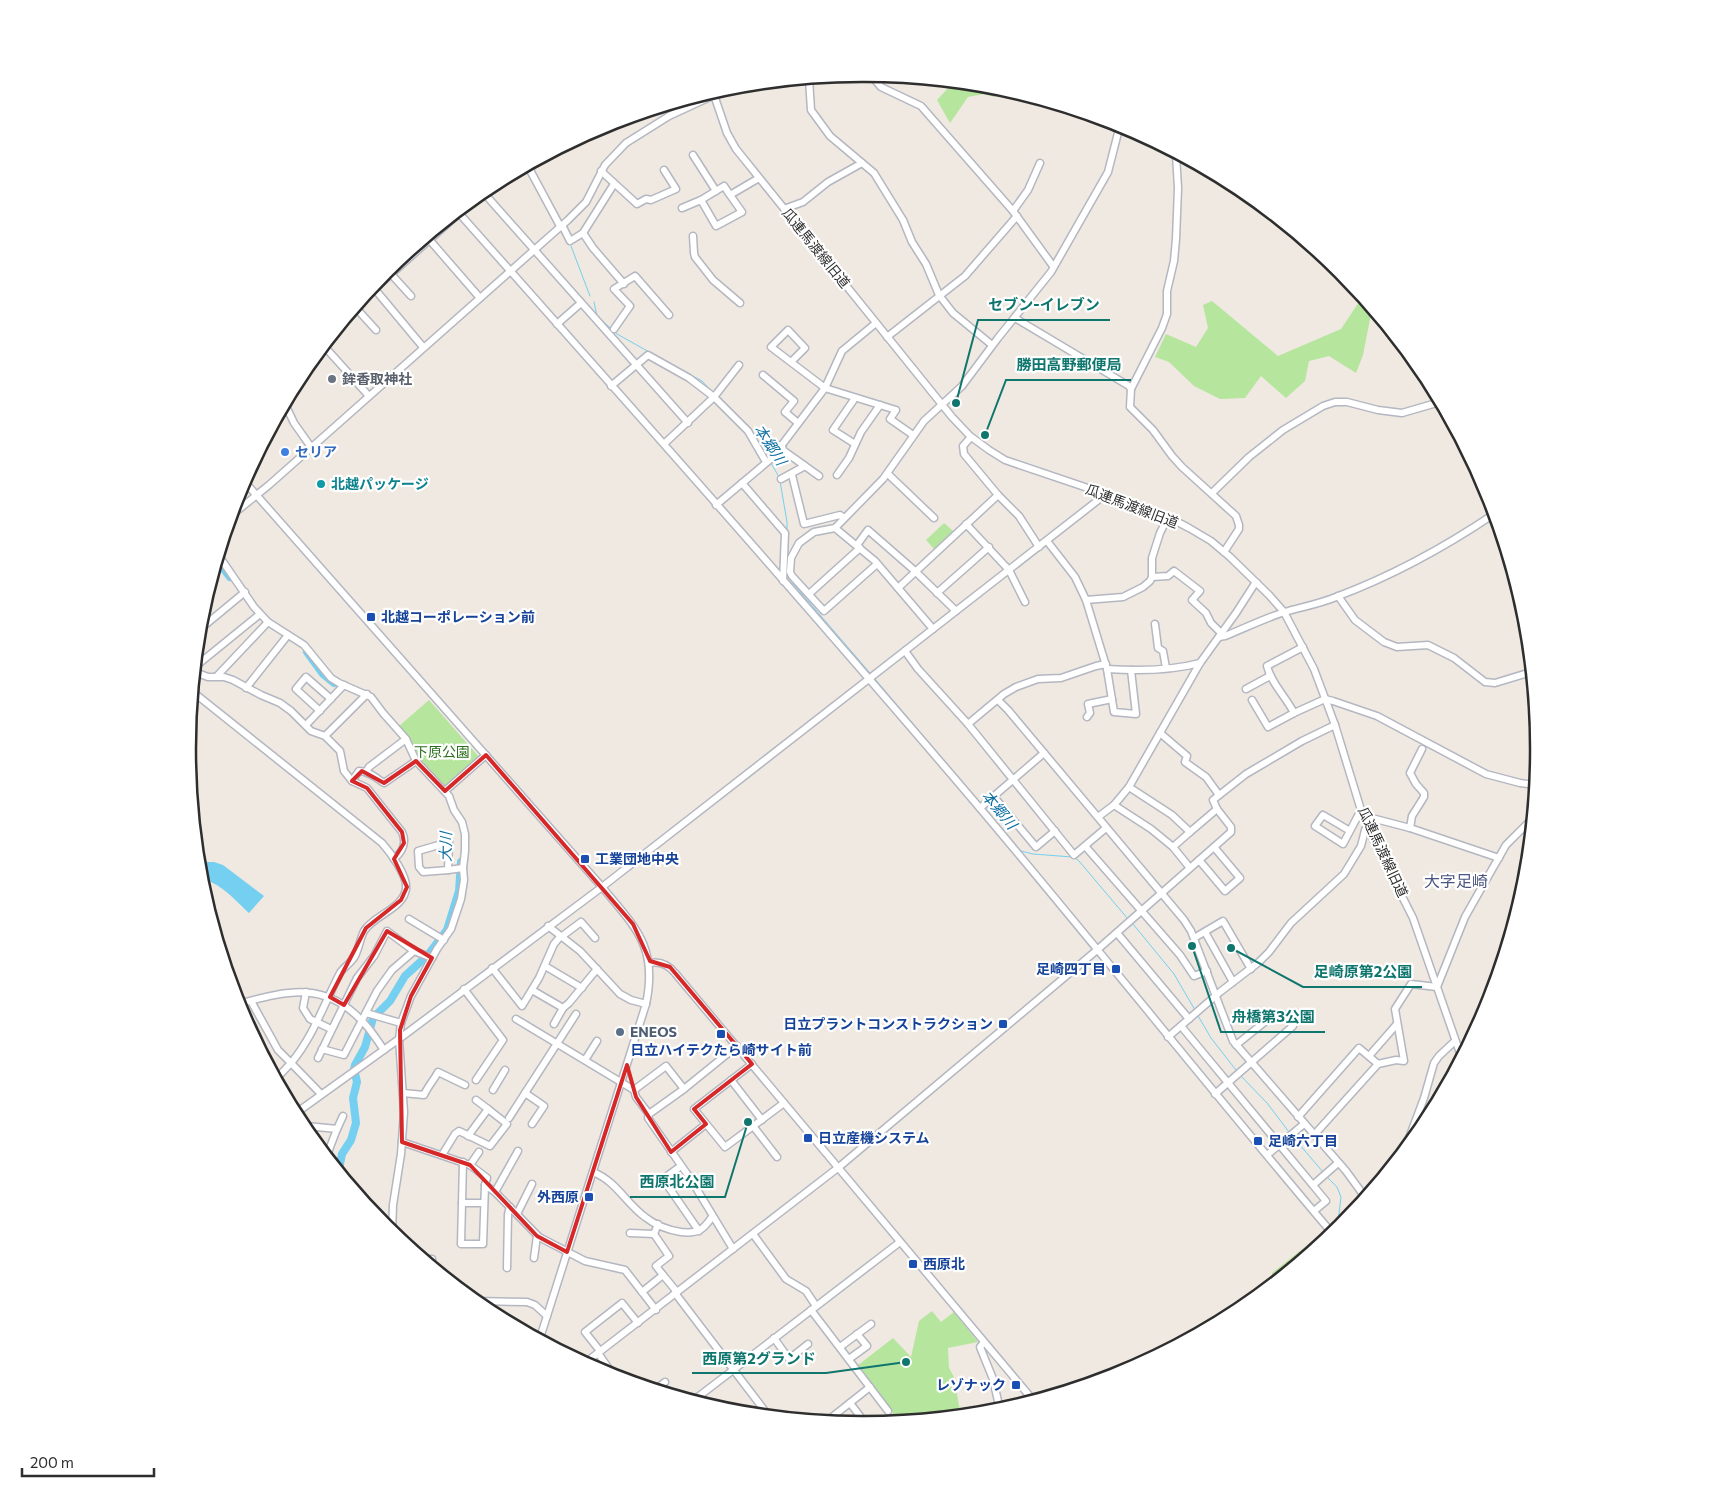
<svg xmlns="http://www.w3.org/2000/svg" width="1726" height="1498" font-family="Commissioner,'Noto Sans JP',sans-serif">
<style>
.green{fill:#b6e59e}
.water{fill:#75cff0}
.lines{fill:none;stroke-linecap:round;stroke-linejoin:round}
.stream{stroke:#75cff0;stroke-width:1}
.river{stroke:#75cff0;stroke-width:8}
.minor-casing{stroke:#b4b7c1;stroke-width:9}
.minor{stroke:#fff;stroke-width:6}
.marked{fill:none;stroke:#d62828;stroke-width:4;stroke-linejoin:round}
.worship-dot{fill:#6b7280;stroke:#fff;stroke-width:2}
.shop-dot{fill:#3f7fe0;stroke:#fff;stroke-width:2}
.culture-dot{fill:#0f9aa8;stroke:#fff;stroke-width:2}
.transit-dot{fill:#1a4fb4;stroke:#fff;stroke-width:2}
.service-dot{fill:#5c6f8a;stroke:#fff;stroke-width:2}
.labels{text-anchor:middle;stroke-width:4.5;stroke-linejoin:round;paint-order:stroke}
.street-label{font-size:14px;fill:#2e2e2e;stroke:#fff}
.worship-label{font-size:14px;font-weight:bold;fill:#5b616d;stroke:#fff;text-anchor:start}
.shop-label{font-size:14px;font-weight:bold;fill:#366cbe;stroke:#fff;text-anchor:start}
.culture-label{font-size:14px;font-weight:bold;fill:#0d838f;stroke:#fff;text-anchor:start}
.transit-label{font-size:14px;font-weight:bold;fill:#164399;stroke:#fff;text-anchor:start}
.park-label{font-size:14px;fill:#2c6e1b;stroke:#fff}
.service-label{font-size:14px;font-weight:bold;fill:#4e5e75;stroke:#fff;text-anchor:start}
.water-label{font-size:15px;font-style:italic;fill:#0d6fa3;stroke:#fff}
.quarter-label{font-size:16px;fill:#4d5680;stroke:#fff}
.rim{fill:none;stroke:#2e2e2e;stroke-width:2.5}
.leader{fill:none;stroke:#0f766e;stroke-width:2}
.callout-dot{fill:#0f766e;stroke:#fff;stroke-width:2}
.callout-label{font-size:15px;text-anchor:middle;font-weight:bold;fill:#0f766e;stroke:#fff;stroke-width:4.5;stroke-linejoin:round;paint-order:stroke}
</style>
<rect width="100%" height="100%" fill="#efe9e1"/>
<g class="green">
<path d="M953 83 995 87 1004 89 994 97 984 94 968 97 950 123 937 100Z"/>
<path d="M1361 296 1374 312 1371 314 1363 355 1356 373 1329 356 1309 361 1305 381 1286 398 1261 376 1245 398 1220 399 1194 386 1169 362 1155 357 1166 334 1196 347 1208 328 1203 305 1212 301 1278 356 1341 329 1361 299Z"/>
<path d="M944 523 953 531 934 549 926 540Z"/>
<path d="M429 700 480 758 445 788 422 765 398 727Z"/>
<path d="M1314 1240 1318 1245 1272 1282V1273Z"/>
<path d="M932 1311 941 1322 954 1312 978 1342 948 1348 949 1368 954 1377 960 1411 959 1415 894 1421 892 1410 857 1366 893 1338 911 1357 919 1321Z"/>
</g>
<path class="water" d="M199 862H214L223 865 264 896 249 913C236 901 219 881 200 879Z"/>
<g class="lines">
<g class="stream">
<path d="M571 246 590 296"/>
<path d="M594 302 597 316 617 334 651 353"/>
<path d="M654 355 702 381 713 393"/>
<path d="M762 448 767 458"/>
<path d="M771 463 779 477"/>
<path d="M780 481 787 522V531"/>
<path d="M786 570 790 580 870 673"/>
<path d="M875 679 981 804"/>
<path d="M984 807 1021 851 1033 854 1072 857"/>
<path d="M1075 858 1079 861 1128 919"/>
<path d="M1133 924 1174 974 1195 1010"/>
<path d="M1197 1014 1211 1038 1236 1070"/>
<path d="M1241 1076 1267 1103 1289 1132"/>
<path d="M1293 1137 1323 1172"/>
<path d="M1327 1177 1337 1187 1341 1197 1337 1229"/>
</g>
<g class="river">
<path d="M218 561 230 577"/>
<path d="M307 652 323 674 334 683"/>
<path d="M339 1169 342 1154 351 1140 356 1123 353 1098 357 1082 354 1069 355 1065 365 1047 373 1018 390 1001 405 976 428 955 447 930 459 891 461 862"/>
</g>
<defs>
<g id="minor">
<path d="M870 74 881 87 921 106 1013 211 1053 266"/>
<path d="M809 79 811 110 830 136 874 173 903 220 912 242 926 264 939 295 953 313 992 345"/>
<path d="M713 92 727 133 736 149 952 417 970 436 989 450 1005 460 1135 504 1168 517 1189 528 1211 541 1230 557 1269 595 1284 612 1314 669 1335 725 1361 810 1370 833 1413 918 1461 1056"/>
<path d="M693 155 716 191"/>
<path d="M530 165 531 172 560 226"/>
<path d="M601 171 637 204 646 199 651 200 676 189 664 170"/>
<path d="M483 192 688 423"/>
<path d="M730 195 742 212 716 226 701 200 724 186 730 195 759 178"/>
<path d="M682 208 701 200"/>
<path d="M784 209 803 202 828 182 862 163"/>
<path d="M1013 211 1028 190 1040 163"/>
<path d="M458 212C633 409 808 606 979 807 1098 948 1213 1093 1332 1233"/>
<path d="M562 225 570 241 583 233 614 184"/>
<path d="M583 233 593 248 624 284"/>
<path d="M693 236 694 253 695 257 713 280 740 303"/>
<path d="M427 237 480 298"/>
<path d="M391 274 411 296"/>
<path d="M373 287 423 347"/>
<path d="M363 299 482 193"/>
<path d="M356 308 376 330"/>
<path d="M1015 318 1129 386 1131 389 1130 407 1153 430 1172 456 1182 467 1236 516 1239 525V529L1224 552"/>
<path d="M557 324 581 303"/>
<path d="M614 329 630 306 614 289 635 276 669 315"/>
<path d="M887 337 965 276 1017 216"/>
<path d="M324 346 369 396"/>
<path d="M791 362 805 348 788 330 771 347 825 388 896 410 890 419 913 435"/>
<path d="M763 375 794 401 785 412 798 423"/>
<path d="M611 386 648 355 689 378 714 397 748 431 766 462"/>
<path d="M1131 389 1162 328 1167 314V291L1174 261 1176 239 1178 188 1176 155"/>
<path d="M285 404 294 423 311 447"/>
<path d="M971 437 963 446 964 454 998 495"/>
<path d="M664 444 714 397 739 365"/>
<path d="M855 444 833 430 855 398"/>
<path d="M781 445 784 451 819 476"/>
<path d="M888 474 934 518"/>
<path d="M792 475 804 524 840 515 844 518"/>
<path d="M837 475 849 458 861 432 880 405"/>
<path d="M781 479 805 466"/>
<path d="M244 481 602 887C636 928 658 947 646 1004L540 1338"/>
<path d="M742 483 785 533 783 581"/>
<path d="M1212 493 1249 457 1283 430 1323 406 1335 402H1347L1378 410 1402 413 1440 402"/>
<path d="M716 505 772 458 825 388 842 351 876 323"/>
<path d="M232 515 269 485 568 220 586 202 605 165 626 143 669 116 734 86"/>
<path d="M966 524 1009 570 1025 602"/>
<path d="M835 528 875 561 933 629"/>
<path d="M1047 541 1075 577 1086 600 1107 669 1114 712 1136 714 1131 670"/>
<path d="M857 545 868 530 915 571 956 611"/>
<path d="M219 556 254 607 268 622 304 645 331 678 339 683 371 697 383 713 406 739 416 761 449 796 454 810 462 822 465 834V851L463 868 464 880 461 899 451 929 437 949 411 996 401 1023 399 1039 404 1112 401 1154 393 1205 392 1232"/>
<path d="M877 564 824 611 792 576 790 572 791 558 799 543 814 532 835 528 883 479 924 421 962 386 998 338 1051 272 1108 172 1120 125"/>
<path d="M1152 577 1168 576 1174 571 1200 591 1192 600 1206 613 1211 623 1221 633"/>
<path d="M898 588 998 495 1019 516 1039 547"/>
<path d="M937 593 989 547"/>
<path d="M809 594 860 548"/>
<path d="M1338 596 1355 620 1384 642 1397 647 1428 645 1454 658 1485 682 1495 683 1531 672"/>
<path d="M1086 600 1123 597 1143 587 1150 581 1152 577V558L1160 533 1168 517"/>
<path d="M1155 624 1158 648 1163 651 1166 668"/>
<path d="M199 630 245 592"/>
<path d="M1219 637 1225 636C1245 628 1265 618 1285 612 1302 607 1319 604 1336 597 1392 576 1445 547 1494 514"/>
<path d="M1303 647 1267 666C1271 683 1286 697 1294 713L1325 699 1333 701 1377 716 1486 774 1520 783 1535 785"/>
<path d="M905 651 918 669 968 724 1074 855 1106 828"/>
<path d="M196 666 260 614"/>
<path d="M1107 669C1138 671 1170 671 1200 663"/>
<path d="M195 672 208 677H224L233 680 261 695 280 703 291 711 311 731 325 736 340 751 344 771 352 781 367 788 402 832C407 843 403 851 394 859"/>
<path d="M217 676 268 622"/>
<path d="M246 688 288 635"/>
<path d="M1246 689 1270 676"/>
<path d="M193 692 382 843C390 852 408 876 406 889 403 909 374 915 364 931 360 939 359 948 355 956 351 963 344 967 340 973 324 1004 313 1037 291 1063L321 1094"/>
<path d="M998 700 1008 710 1184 920 1191 931 1233 1041 1346 1171 1362 1193 1364 1198"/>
<path d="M1252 700 1268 727 1294 713"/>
<path d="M320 711 296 689 306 677 331 699"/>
<path d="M1087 717 1090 713 1088 704 1112 699"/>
<path d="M1536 722 1534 732 1537 733"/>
<path d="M968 724 1004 694 1016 687 1038 679 1061 678 1096 666 1106 664"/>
<path d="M306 725 344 685"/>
<path d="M1160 733 1187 756 1185 762 1206 777 1219 795"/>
<path d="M325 736 367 694"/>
<path d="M366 772 369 767 406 739"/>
<path d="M352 781 359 771C369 771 376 778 384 783L416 761"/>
<path d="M1129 787 1172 815 1190 832 1217 809"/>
<path d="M445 791 486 755"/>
<path d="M994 797 1036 847 1055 831"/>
<path d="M1114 805 1151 829 1173 847 1190 868"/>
<path d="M980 808 1044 753"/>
<path d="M1364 816 1410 828 1499 858"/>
<path d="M1098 817 1114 805 1129 787 1200 663 1236 613 1254 585 1257 583"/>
<path d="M1410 828 1412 816 1424 797V793L1416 784 1410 773 1422 749"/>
<path d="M1350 831 1323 815 1315 826 1343 844 1361 810"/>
<path d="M449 842 448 870 423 872 419 867 418 851Z"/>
<path d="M1085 846 1180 955 1194 976 1207 971"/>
<path d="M1173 847 1190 832"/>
<path d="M1199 860 1225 891 1240 878 1214 847"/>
<path d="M448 870 463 868"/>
<path d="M409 919 444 940"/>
<path d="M548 926 580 951 620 994 631 1000 646 1004"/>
<path d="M1205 932 1233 982"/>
<path d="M1117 933 1189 1019"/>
<path d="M561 937 581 922 595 938"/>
<path d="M1194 938 1223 921 1251 969"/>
<path d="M649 963C660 961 668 964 675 973L1033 1400"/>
<path d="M545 966 582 988"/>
<path d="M492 968 522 1006 539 978 554 944 560 937"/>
<path d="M464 989 503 1040 476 1080"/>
<path d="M532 990 563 1008 569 1003 597 969"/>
<path d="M306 992 303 1008 310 1019 331 1029"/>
<path d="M251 1001 278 1050 291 1063 277 1078"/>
<path d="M238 1004C287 991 325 980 363 1022 371 1030 377 1040 384 1050"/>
<path d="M366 1013 401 1023"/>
<path d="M516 1019 634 1090 636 1097 649 1114 648 1118 690 1178 733 1249"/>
<path d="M554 1024 563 1008"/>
<path d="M1181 1026 1326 1201 1314 1211"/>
<path d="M1168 1037 1220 992 1259 962 1269 952 1291 923 1344 874 1361 846 1365 830 1367 826"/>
<path d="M322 1049 344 1055 377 991 392 970 414 951 432 958"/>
<path d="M1369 1056 1397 1024"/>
<path d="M318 1058 357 978 374 956 387 931 414 951"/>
<path d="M585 1060 597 1041"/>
<path d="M752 1064 694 1109 725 1147 784 1103"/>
<path d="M731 1080 762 1120"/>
<path d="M493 1090 505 1070"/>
<path d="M634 1090 666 1066 684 1089 737 1046"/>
<path d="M403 1093 424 1095C428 1086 434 1080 438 1072L465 1085"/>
<path d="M525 1093 544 1106 532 1124"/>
<path d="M1215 1094 1293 1026 1283 1014 1271 1017 1236 1045"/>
<path d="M476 1100 488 1109"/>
<path d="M296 1113 399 1039 602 887 1106 494"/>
<path d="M649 1114 684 1089"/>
<path d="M1298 1117 1359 1048 1378 1064"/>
<path d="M509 1118 576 1014"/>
<path d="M753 1126 777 1157"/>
<path d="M337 1129 343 1116"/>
<path d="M306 1130 307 1126 337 1129 327 1155"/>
<path d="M1314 1135 1378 1064 1396 1060 1404 1061 1395 1009 1411 984 1437 987 1465 917 1486 880 1506 845 1531 820"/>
<path d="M402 1142 470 1165 487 1178 485 1185 495 1192 539 1237 585 1261 625 1270 656 1310"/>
<path d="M1406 1146 1424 1098 1434 1063 1439 1056 1455 1041"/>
<path d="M671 1152 706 1124"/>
<path d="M442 1155 455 1134 459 1131 490 1146 507 1124 488 1109 468 1136"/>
<path d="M1267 1155 1304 1124"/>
<path d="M463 1162 461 1244H483L485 1185"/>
<path d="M470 1165 479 1152"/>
<path d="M681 1166 663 1179 699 1231"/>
<path d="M593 1172C616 1181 626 1203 645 1217 655 1225 668 1230 681 1232 698 1234 703 1230 712 1217"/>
<path d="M1313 1185 1338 1163"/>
<path d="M495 1192 518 1151"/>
<path d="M462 1203H484"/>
<path d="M517 1214 532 1184"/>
<path d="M630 1233 654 1234"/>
<path d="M753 1234 786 1279 806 1291 816 1306"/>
<path d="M534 1258 537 1236"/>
<path d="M426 1259H432V1265"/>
<path d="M507 1268 508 1214 510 1207"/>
<path d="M663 1275 677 1292"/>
<path d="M642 1292 663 1275 656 1266 669 1256 654 1234 658 1224"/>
<path d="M675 1293 768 1415"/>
<path d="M476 1301 527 1302 535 1305 547 1316"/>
<path d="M811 1310 888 1411"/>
<path d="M774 1338 789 1359 808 1344"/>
<path d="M984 1342 980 1347 993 1379 1000 1410"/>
<path d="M840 1347 871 1324"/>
<path d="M600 1351 585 1332 622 1303 638 1323"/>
<path d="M598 1353 614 1376"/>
<path d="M849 1359 867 1346 857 1334"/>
<path d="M585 1363 839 1167 1097 950 1231 832V827L1217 809 1213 800 1246 774 1302 741 1335 725"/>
<path d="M656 1389 665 1382"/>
<path d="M694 1400 900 1242"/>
<path d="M850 1403 866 1424"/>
<path d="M827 1421 870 1387"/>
</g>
</defs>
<use href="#minor" class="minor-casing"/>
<use href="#minor" class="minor"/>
</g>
<path class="marked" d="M486 755 633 924 650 961 670 967 752 1064 694 1109 706 1124 671 1152 636 1097 627 1065 567 1252 537 1236 470 1165 402 1142 400 1030 411 996 432 958 387 931 344 1005 330 997 366 928 401 900 407 887 394 859 404 843 402 832 367 788 352 781 362 771 384 783 416 761 445 791Z"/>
<circle class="worship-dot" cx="332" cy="379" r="5"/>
<circle class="shop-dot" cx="285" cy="452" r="5"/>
<circle class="culture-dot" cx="321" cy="484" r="5"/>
<g class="transit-dot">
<rect x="366" y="612" width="10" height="10" rx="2.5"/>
<rect x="580" y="854" width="10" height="10" rx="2.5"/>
<rect x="1111" y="964" width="10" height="10" rx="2.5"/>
<rect x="998" y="1019" width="10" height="10" rx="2.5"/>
<rect x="716" y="1029" width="10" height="10" rx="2.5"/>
<rect x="803" y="1133" width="10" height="10" rx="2.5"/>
<rect x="1253" y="1136" width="10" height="10" rx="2.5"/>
<rect x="584" y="1192" width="10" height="10" rx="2.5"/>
<rect x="908" y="1259" width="10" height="10" rx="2.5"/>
<rect x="1011" y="1380" width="10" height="10" rx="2.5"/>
</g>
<circle class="service-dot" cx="620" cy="1032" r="5"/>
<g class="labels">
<g class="street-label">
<text transform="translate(816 248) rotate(51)" y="5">瓜連馬渡線旧道</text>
<text transform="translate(1132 506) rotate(21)" y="5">瓜連馬渡線旧道</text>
<text transform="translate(1383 852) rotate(65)" y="5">瓜連馬渡線旧道</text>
</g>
<g class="worship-label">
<text x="342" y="384">鉾香取神社</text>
</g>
<g class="shop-label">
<text x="295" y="457">セリア</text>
</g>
<g class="culture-label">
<text x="331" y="489">北越パッケージ</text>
</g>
<g class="transit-label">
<text x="381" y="622">北越コーポレーション前</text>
<text x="595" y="864">工業団地中央</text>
<text x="1106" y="974" text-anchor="end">足崎四丁目</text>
<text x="993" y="1029" text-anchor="end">日立プラントコンストラクション</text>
<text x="721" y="1055" text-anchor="middle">日立ハイテクたら崎サイト前</text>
<text x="818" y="1143">日立産機システム</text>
<text x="1268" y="1146">足崎六丁目</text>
<text x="579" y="1202" text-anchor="end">外西原</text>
<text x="923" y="1269">西原北</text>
<text x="1006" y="1390" text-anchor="end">レゾナック</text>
</g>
<g class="park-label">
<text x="442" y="757">下原公園</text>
</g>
<g class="service-label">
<text x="630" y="1037">ENEOS</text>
</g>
<g class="water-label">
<text transform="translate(770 445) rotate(57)" y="5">本郷川</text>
<text transform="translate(999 810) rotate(50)" y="5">本郷川</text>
<text transform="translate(446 847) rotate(-89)" y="5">大川</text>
</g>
<g class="quarter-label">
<text x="1456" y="887">大字足崎</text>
</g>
</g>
<path d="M0 0H1726V1498H0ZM862 82H864A666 666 0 0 1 1530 748V750A666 666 0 0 1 864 1416H862A666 666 0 0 1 196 750V748A666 666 0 0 1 862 82Z" fill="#fff" fill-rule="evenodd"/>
<path class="rim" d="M862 82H864A666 666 0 0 1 1530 748V750A666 666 0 0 1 864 1416H862A666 666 0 0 1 196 750V748A666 666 0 0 1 862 82Z"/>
<path class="leader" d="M956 403L978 320H1110M985 435L1006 380H1131M1231 948L1303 987H1422M1192 946L1221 1032H1325M748 1122L725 1197H630M906 1362L826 1373H692"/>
<g class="callout-dot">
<circle cx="956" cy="403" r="5"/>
<circle cx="985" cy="435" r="5"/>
<circle cx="1231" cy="948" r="5"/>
<circle cx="1192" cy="946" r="5"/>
<circle cx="748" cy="1122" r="5"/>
<circle cx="906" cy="1362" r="5"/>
</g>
<g class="callout-label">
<text x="1044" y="310">セブン-イレブン</text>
<text x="1069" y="370">勝田高野郵便局</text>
<text x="1363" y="977">足崎原第2公園</text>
<text x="1273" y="1022">舟橋第3公園</text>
<text x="677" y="1187">西原北公園</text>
<text x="759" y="1364">西原第2グランド</text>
</g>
<path d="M22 1468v8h132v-8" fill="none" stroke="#2e2e2e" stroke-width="2.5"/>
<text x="30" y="1468" font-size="15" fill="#2e2e2e" stroke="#ffffff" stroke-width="4" paint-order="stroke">200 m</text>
</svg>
